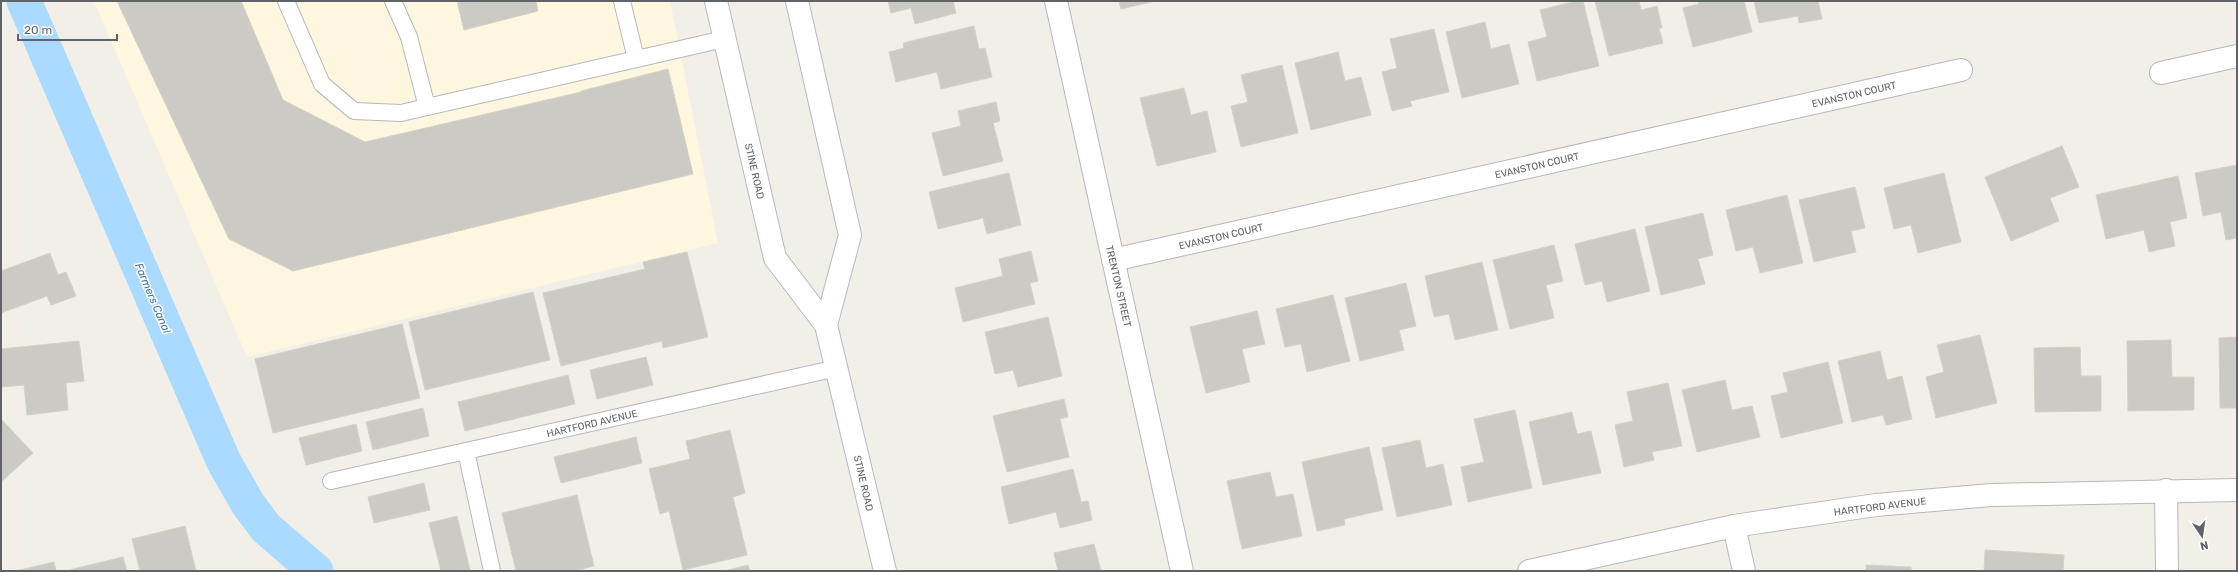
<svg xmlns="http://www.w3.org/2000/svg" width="2238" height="572" font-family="Rubik,sans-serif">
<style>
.commercial{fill:#fef7e0}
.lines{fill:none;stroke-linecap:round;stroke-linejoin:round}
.canal{stroke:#aadaff;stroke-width:35}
.building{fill:#cccac5;stroke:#d6d1c6}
.service-casing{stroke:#b5b8bc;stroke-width:18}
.minor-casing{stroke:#b5b8bc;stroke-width:24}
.secondary-casing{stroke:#b6babf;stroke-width:24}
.service{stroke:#fff;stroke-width:16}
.minor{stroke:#fff;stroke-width:22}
.secondary{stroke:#fff;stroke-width:22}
.labels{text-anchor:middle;stroke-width:3;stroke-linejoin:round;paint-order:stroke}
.street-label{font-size:10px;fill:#5f6368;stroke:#fff}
.water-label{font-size:11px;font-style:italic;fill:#4174aa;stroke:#fff}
</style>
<rect width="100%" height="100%" fill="#f1efe8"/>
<path class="commercial" d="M94 1H670L718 243 247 357Z"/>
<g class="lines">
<path class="canal" d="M24 1 224 462 248 504 266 528 316 571"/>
</g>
<g class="building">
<path d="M117 1H241L283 100 365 142 581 92V91L668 69 693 174 293 271 229 239Z"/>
<path d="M457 1H536L538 11 464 30Z"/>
<path d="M888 1H953L956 13 915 24 911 8 891 13Z"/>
<path d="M1119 1H1155L1121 9Z"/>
<path d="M1577 1H1583L1599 66 1537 81 1528 42 1547 37 1540 10Z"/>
<path d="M1595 1H1639L1641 10 1657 6 1662 28H1659L1663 43 1609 56Z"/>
<path d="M1698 1H1744L1752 32 1693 47 1683 8 1699 4Z"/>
<path d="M1754 1H1818L1822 19 1799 23 1798 16 1759 23Z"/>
<path d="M1485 22 1491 49 1509 44 1519 84 1462 98 1446 32Z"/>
<path d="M974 26 979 49 985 48 992 77 941 89 937 72 896 82 889 52 904 48 903 43Z"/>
<path d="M1434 29 1449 92 1410 101 1412 106 1392 111 1382 72 1397 68 1390 39Z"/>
<path d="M1338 52 1345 81 1361 77 1371 115 1311 130 1295 63Z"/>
<path d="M1282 65 1298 133 1241 147 1231 106 1248 102 1241 75Z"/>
<path d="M1184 88 1191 115 1207 111 1216 152 1157 166 1140 98Z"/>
<path d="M996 102 1000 121 993 123 1003 161 943 176 932 133 961 126 958 111Z"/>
<path d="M2062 146 2079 187 2050 198 2059 221 2011 241 1985 177Z"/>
<path d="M2237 165V238L2226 240 2221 212 2203 216 2195 173Z"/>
<path d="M1009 173 1021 225 987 234 983 218 938 229 929 192Z"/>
<path d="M1944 173 1961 242 1918 253 1911 225 1894 229 1884 188Z"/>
<path d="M2178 176 2187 218 2170 222 2175 246 2149 252 2144 230 2106 239 2096 195Z"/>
<path d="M1855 187 1865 228 1851 231 1856 252 1814 262 1799 200Z"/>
<path d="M1787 195 1803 263 1760 273 1753 247 1736 251 1726 210Z"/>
<path d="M1703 213 1713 255 1698 259 1705 284 1661 295 1645 227Z"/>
<path d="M1635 229 1650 291 1607 302 1602 281 1585 285 1575 244Z"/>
<path d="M1554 245 1563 281 1546 285 1554 318 1510 329 1493 260Z"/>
<path d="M1031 251 1038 281 1030 283 1035 304 963 322 955 288 1003 276 999 259Z"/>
<path d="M687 252 708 337 663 348 662 341 561 366 543 293 645 269 643 262Z"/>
<path d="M50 253 58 275 66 272 76 296 51 305 47 296 1 313V271Z"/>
<path d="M1482 262 1498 330 1455 340 1449 314 1434 317 1425 276Z"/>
<path d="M1406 283 1416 326 1399 330 1404 350 1360 361 1345 298Z"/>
<path d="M533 292 550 360 425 390 409 322Z"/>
<path d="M1333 295 1350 361 1307 372 1301 344 1285 347 1276 309Z"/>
<path d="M1257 311 1265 344 1242 349 1250 382 1206 393 1190 327Z"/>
<path d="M1048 317 1062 376 1018 387 1013 370 995 374 985 332Z"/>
<path d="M402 324 420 398 273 433 255 359Z"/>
<path d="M1980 335 1997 403 1936 418 1926 377 1944 372 1937 345Z"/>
<path d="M2237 337V408H2220L2219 338Z"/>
<path d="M2171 340 2172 377H2194V410L2128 411 2127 341Z"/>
<path d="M79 341 84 381 66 383 68 410 27 415 24 385 1 387V349Z"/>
<path d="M2080 347 2081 376H2101V411L2035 412 2034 348Z"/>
<path d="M1880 351 1887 380 1902 376 1912 419 1886 425 1883 415 1852 422 1838 361Z"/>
<path d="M646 357 653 385 597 399 590 370Z"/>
<path d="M1828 362 1843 423 1781 438 1771 396 1788 392 1783 373Z"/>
<path d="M568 375 575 404 465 431 458 402Z"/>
<path d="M1725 380 1732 410 1752 406 1760 437 1697 452 1682 390Z"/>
<path d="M1668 383 1682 446 1652 452 1654 460 1624 467 1615 425 1633 421 1627 392Z"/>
<path d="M1064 399 1068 417 1060 419 1069 457 1007 472 993 416Z"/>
<path d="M423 408 429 436 373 450 366 422Z"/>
<path d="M1515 410 1532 488 1468 502 1461 467 1484 462 1474 419Z"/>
<path d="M1572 412 1577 434 1591 431 1601 473 1543 485 1529 422Z"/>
<path d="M1 419 33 453 1 482Z"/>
<path d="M356 424 362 451 306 465 299 438Z"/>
<path d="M730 430 745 493 733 497 747 555 683 570 669 511 660 514 649 469 690 459 686 441Z"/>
<path d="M636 437 642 463 561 483 554 457Z"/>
<path d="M1420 440 1426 468 1443 464 1452 505 1397 517 1382 448Z"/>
<path d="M1369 447 1383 510 1344 519 1345 525 1317 531 1302 462Z"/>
<path d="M1073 469 1081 502 1088 501 1092 520 1060 528 1056 512 1009 524 1001 487Z"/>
<path d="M1270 472 1276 497 1293 494 1302 536 1242 549 1227 481Z"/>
<path d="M424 483 430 510 374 523 368 497Z"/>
<path d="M577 495 594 566 575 571H516L502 513Z"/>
<path d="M457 516 470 570 441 571 429 523Z"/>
<path d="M185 526 196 571H140L132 539Z"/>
<path d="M1094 544 1101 571H1058L1054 553Z"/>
<path d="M1985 550 2064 555 2063 571H1984Z"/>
<path d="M123 557 127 571H69V570Z"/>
<path d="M54 562 56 571H16Z"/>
<path d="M748 565 750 571H724Z"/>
<path d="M1866 565 1911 567V571H1866Z"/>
</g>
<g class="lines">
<defs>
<g id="service">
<path d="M286 1 322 84 354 111 401 113 724 39"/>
<path d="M393 1 409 37 427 107"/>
<path d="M622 1 636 59"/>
<path d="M331 481 466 451"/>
<path d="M492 571 466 451 837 368"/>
</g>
<g id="minor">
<path d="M1056 1 1182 571"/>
<path d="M2161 73 2237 56"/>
<path d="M1113 260 1961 70"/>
<path d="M2166 490 2167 571"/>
<path d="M1734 526 1744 571"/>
<path d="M1529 571 1734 526 1876 505 1991 495 2237 490"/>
</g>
<g id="secondary">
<path d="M716 1 775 258 826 325 885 571"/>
<path d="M797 1 850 235 826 325"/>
</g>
</defs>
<use href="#service" class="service-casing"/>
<use href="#minor" class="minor-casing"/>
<use href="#secondary" class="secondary-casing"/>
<use href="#service" class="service"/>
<use href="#minor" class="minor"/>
<use href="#secondary" class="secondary"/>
</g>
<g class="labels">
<g class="street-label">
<text transform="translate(1854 94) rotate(-13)" y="4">EVANSTON COURT</text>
<text transform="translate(1537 165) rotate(-13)" y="4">EVANSTON COURT</text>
<text transform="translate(755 171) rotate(77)" y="4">STINE ROAD</text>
<text transform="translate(1221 236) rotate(-13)" y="4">EVANSTON COURT</text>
<text transform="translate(1119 286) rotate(77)" y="4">TRENTON STREET</text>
<text transform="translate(592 423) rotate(-13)" y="4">HARTFORD AVENUE</text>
<text transform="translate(864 483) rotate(77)" y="4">STINE ROAD</text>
<text transform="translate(1880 506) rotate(-7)" y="4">HARTFORD AVENUE</text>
</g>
<g class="water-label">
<text transform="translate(153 298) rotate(67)" y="4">Farmers Canal</text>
</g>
</g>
<rect width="2238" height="572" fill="none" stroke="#5f6368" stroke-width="4"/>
<g transform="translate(2202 536) rotate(167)" stroke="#ffffff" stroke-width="3" paint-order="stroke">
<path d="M0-3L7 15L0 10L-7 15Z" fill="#5f6368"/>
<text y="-6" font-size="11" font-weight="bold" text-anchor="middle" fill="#5f6368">N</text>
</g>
<path d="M18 34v6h99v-6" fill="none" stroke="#5f6368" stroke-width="2"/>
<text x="24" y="34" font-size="12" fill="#5f6368" stroke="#ffffff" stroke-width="3" paint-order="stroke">20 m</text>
</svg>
